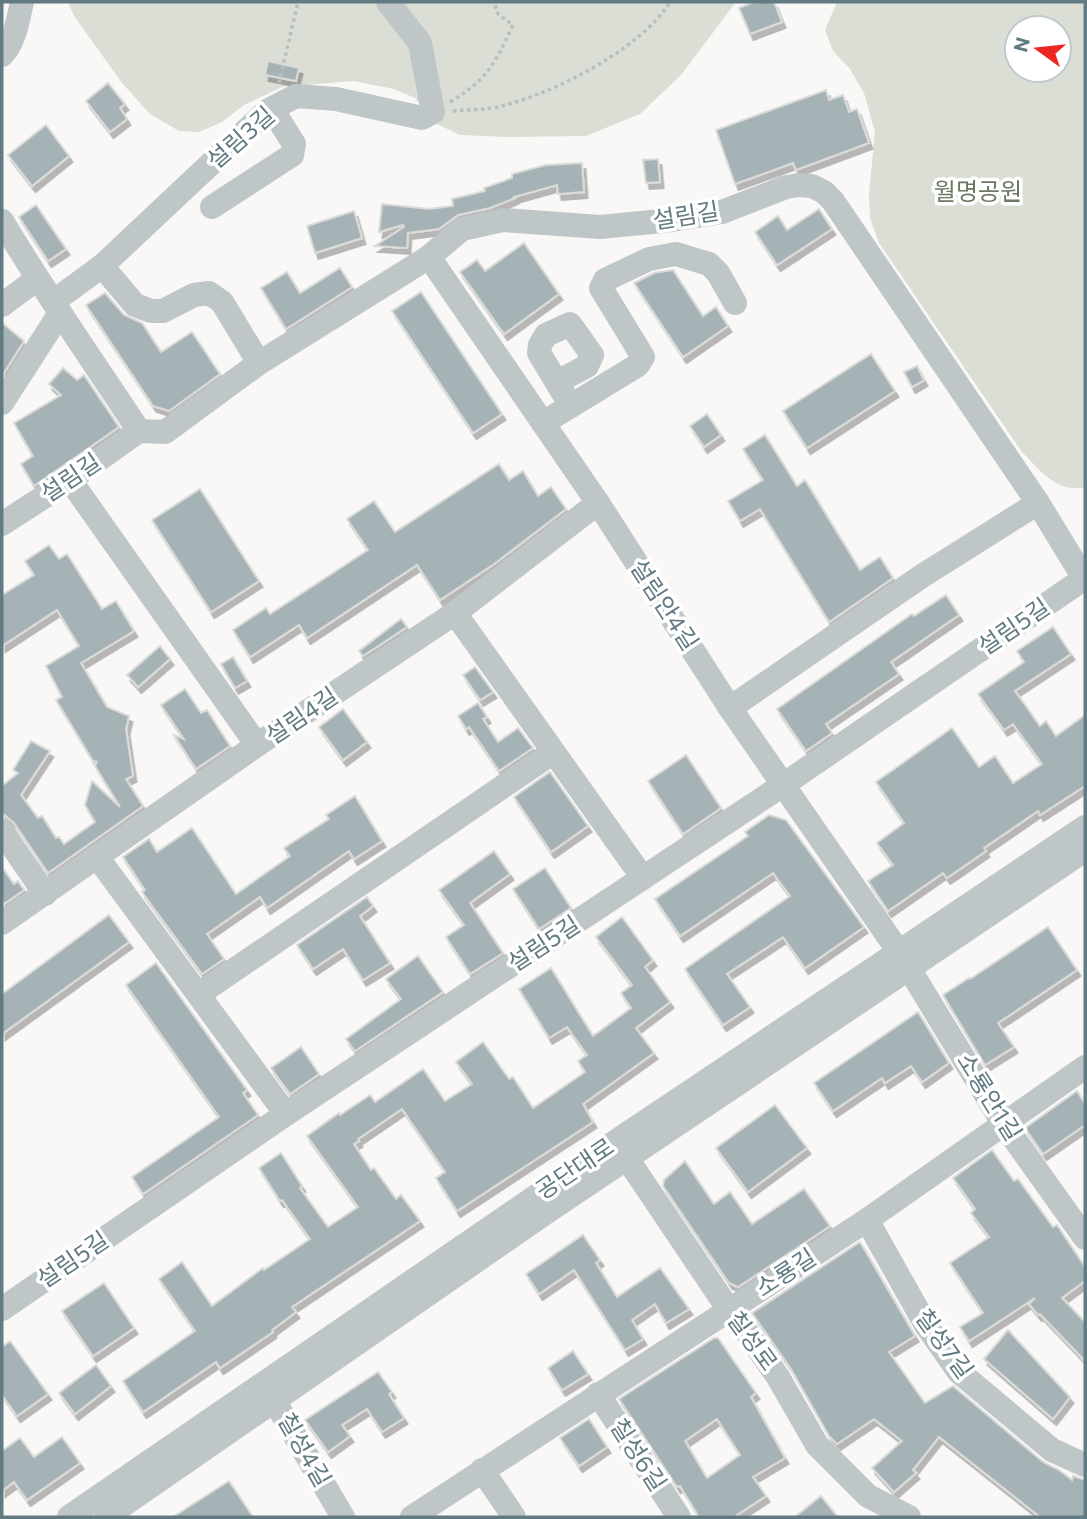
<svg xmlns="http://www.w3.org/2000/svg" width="1087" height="1519" font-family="Commissioner,'Noto Sans KR',sans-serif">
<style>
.green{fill:#daded5;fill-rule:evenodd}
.building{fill:#a5b3b6;stroke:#dadad8;stroke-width:2;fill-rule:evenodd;filter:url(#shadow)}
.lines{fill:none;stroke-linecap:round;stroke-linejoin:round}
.path{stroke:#b9bec0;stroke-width:3.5;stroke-dasharray:3.5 3.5;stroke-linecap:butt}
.minor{stroke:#bfc6c8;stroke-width:24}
.labels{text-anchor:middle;stroke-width:7;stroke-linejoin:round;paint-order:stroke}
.street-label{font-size:24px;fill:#627a82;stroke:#fff}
.park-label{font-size:24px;fill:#6b7a61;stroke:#fff}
</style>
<defs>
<filter id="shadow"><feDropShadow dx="3.5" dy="6" stdDeviation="0" flood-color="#0004"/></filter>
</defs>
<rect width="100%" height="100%" fill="#f9f8f6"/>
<g class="green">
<path d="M68 2H736L681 75 640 114 586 136 508 137 460 135 435 123 415 98 394 89 353 81 282 87 244 105 222 122 199 132 179 131 150 114 122 83 74 16Z"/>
<path d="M837 2H1085V487C1057 494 1040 470 1022 452L879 243 870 218 869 194 875 132 864 93 850 69 833 51 825 30ZM1017 28H1059V70H1017Z"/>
</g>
<g class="building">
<path d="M754 2H774L782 22 750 34 739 8Z"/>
<path d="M268 61 299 68 296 81 265 75Z"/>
<path d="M108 83 125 104 120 108 127 119 110 132 86 101Z"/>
<path d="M826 90 829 100 843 95 849 112 857 109 869 143 796 170 793 163 735 184 716 130Z"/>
<path d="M46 125 69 156 32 186 8 155Z"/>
<path d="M658 159 660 182 646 183 643 160Z"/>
<path d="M582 163 584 192 558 194 557 185 514 197 515 198 490 208 458 215 439 229 408 233 407 248 375 246 404 227 403 225 379 232 382 204 429 209 453 206 452 199 485 191 484 188 512 178V174L546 165Z"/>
<path d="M36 205 66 249 48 261 19 217Z"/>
<path d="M819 209 832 229 777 265 755 232 778 216 787 230Z"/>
<path d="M354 211 362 238 315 253 307 226Z"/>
<path d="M524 243 559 294 504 334 460 272 477 260 485 271Z"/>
<path d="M340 268 352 287 286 329 261 288 287 272 300 293Z"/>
<path d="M673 270 703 316 716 307 728 326 683 357 634 283 654 273Z"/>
<path d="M421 292 502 414 473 433 392 311Z"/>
<path d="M105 293 124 315 142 323 161 352 192 332 220 374 169 411 153 406 86 305Z"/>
<path d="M2 323 24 341 2 376Z"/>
<path d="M871 354 895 391 807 448 783 411Z"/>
<path d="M917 366 924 380 912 387 904 372Z"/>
<path d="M63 368 77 380 84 375 119 427 34 486 21 464 33 456 14 423 61 395 49 384Z"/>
<path d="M707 414 721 435 704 447 690 426Z"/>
<path d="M765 435 797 486 805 480 860 570 880 557 893 578 829 622 760 509 740 521 728 501 763 480 743 449Z"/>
<path d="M499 464 509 480 523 471 538 496 551 487 566 509 494 564 440 600 417 565 307 638 299 625 250 657 233 630 266 608 270 614 368 550 347 519 374 501 395 532Z"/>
<path d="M200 489 259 581 211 612 152 520Z"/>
<path d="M49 545 59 559 67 554 102 609 116 601 134 631 81 663 107 707 129 716 126 729 133 776 126 779 143 806 48 873 14 823 2 813V786L18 773 13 770 31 741 50 751 21 795 38 818 42 816 56 838 59 837 64 844 95 822 85 805 92 781 120 807 95 766 97 762 93 761 56 700 62 697 46 666 79 646 57 610 2 646V595L34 575 25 561Z"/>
<path d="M946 595 959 615 891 662 899 674 826 724 832 733 806 751 777 709 912 614 914 616Z"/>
<path d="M401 619 407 627 363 656 359 651Z"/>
<path d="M1053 627 1071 654 1015 691 1040 726 1046 721 1056 736 1085 715V786L1040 815 1038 811 984 848 986 851 947 878 943 873 888 911 868 881 893 865 877 843 904 823 876 782 952 728 979 767 995 756 1013 783 1042 764 1013 724 1004 730 978 694 1024 662 1017 651Z"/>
<path d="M160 646 170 659 138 687 127 675Z"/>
<path d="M233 657 247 681 235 688 221 664Z"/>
<path d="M475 667 493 692 480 700 463 675Z"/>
<path d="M185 689 201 713 207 710 230 746 196 769 174 735 184 739 161 705Z"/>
<path d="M478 703 487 717 483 719 498 742 518 728 533 748 499 771 469 727 466 729 458 716Z"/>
<path d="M343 709 367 742 343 760 319 727Z"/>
<path d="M686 755 721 808 683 834 648 781Z"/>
<path d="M550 772 588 826 551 852 514 797Z"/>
<path d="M355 796 382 841 354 859 349 851 267 908 260 897 207 934 224 959 202 974 142 892 145 890 123 857 149 839 157 852 192 828 236 894 290 856 284 848 329 819 326 815Z"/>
<path d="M769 815 786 820 864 927 805 968 783 937 727 974 750 1007 723 1025 685 969 790 896 773 873 680 936 655 899 748 836 745 832Z"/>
<path d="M494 851 510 874 470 903 503 953 470 974 446 937 464 925 439 890Z"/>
<path d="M2 867 14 884 18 881 24 890 4 904 2 900Z"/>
<path d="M545 868 571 908 539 929 513 889Z"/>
<path d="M367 897 373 906 360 916 390 963 363 980 343 949 313 969 297 945Z"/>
<path d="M109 915 129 942 2 1034V994Z"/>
<path d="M622 917 653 960 645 967 670 1002 636 1028 654 1053 583 1104 593 1122 457 1211 436 1178 445 1172 402 1109 358 1139 359 1141 354 1144 371 1170 374 1168 396 1199 401 1195 420 1221 292 1307 296 1312 272 1330 273 1332 220 1368 216 1362 143 1412 123 1381 195 1331 159 1279 182 1262 212 1306 263 1268 264 1270 310 1239 282 1200 280 1201 259 1168 281 1153 302 1186 300 1188 328 1227 358 1207 307 1136 339 1113 340 1115 370 1095 375 1102 423 1069 445 1101 472 1084 456 1062 483 1042 509 1079 513 1077 533 1108 585 1072 578 1061 587 1055 567 1027 549 1038 519 989 551 968 593 1036 631 1008 621 993 632 985 596 937Z"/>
<path d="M1048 927 1077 970 998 1023 1014 1047 985 1065 943 995 969 978 970 979Z"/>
<path d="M418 956 443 992 355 1051 346 1039 401 999 386 979Z"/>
<path d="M156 963 247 1090 243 1093 258 1115 143 1194 132 1177 219 1117 126 985Z"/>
<path d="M918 1012 949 1063 922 1082 911 1066 885 1083 882 1078 833 1111 814 1083Z"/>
<path d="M301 1047 319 1074 290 1094 271 1068Z"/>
<path d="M1077 1091 1085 1104V1125L1043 1154 1025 1128Z"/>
<path d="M775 1105 807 1148 748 1192 716 1148Z"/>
<path d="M992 1150 1014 1181 1018 1179 1053 1227 1057 1225 1085 1267V1281L1062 1298 1085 1322V1361L1040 1314 1038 1315 1029 1304 1035 1298 969 1341 960 1327 983 1313 950 1263 989 1237 971 1213 975 1209 953 1178Z"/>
<path d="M685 1161 714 1204 730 1192 752 1224 804 1189 830 1226 738 1287 729 1283 663 1186 664 1180Z"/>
<path d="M583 1235 600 1260 596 1263 617 1297 660 1268 689 1309 666 1323 655 1304 632 1320 643 1339 625 1350 574 1270 539 1294 526 1274Z"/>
<path d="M860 1242 915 1336 889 1352 925 1403 953 1386 1043 1462 1059 1470 1072 1480 1073 1476 1085 1480V1517H1040L939 1437 913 1470 916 1473 894 1492 872 1468 902 1441 874 1419 837 1444 829 1436 791 1369 752 1313Z"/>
<path d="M104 1283 134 1328 93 1356 62 1311Z"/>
<path d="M1008 1330 1070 1397 1053 1419 984 1359Z"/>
<path d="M714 1338H718L756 1393 751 1397 785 1458 753 1477 766 1496 734 1517H699L680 1486 677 1487 619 1399ZM717 1419 740 1455 707 1478 685 1441Z"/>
<path d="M10 1341 48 1394 17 1416 2 1395V1347Z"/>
<path d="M573 1351 588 1374 562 1390 548 1368Z"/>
<path d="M96 1365 111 1386 75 1414 59 1393Z"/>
<path d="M378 1372 392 1392 389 1394 404 1418 382 1432 367 1409 342 1425 350 1436 328 1452 305 1420Z"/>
<path d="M589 1419 607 1447 579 1466 560 1438Z"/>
<path d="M62 1437 80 1463 27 1500 14 1482 2 1491V1451L20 1438 34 1457Z"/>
<path d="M229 1481 253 1517H173Z"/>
<path d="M821 1496 838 1517H795Z"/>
</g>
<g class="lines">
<g class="path">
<path d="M279 83 298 2"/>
<path d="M450 102C488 79 494 65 513 25L498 14 494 2"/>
<path d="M453 111C464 110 475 110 486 109 542 101 641 50 670 2"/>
</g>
<g class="minor">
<path d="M2 55C15 42 18 19 22 2"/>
<path d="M212 207 292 155 294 144 272 109"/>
<path d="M2 221C45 293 93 361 139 431"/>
<path d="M429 257 598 503 730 708 899 952 1003 1123 1085 1238"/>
<path d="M102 266 135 305 151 311H163L194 295 209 293 222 302 259 363"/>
<path d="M54 301 102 266 267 111 296 96 336 99 422 118 433 112 420 43 388 2"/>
<path d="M2 305 37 279"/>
<path d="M557 382 587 366 592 355 570 324 546 335 540 345 539 353 571 406"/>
<path d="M2 403 60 313"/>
<path d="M543 423 638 365 643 357 601 288 605 280 649 259 676 254 709 264 718 273 735 303"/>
<path d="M70 480 257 745"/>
<path d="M2 524 70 480 139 431 165 432 259 363 429 257 462 229 503 220 600 227 672 220 722 212 786 187 799 185 812 186 824 192 833 201 1038 503 1085 580"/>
<path d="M455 613 643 878"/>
<path d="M730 708 922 576 1038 503"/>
<path d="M2 831 45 894"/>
<path d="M98 858 286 1114"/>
<path d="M2 923 257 745 455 613 598 503"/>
<path d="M199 994 552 753"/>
<path d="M618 1145 729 1310 732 1311 778 1377 817 1445 868 1496 909 1517"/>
<path d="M867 1220 926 1325 959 1372 1052 1450 1085 1465"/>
<path d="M2 1309 286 1114 783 785 1085 578"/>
<path d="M268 1390 343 1517"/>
<path d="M598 1394 679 1517"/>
<path d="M482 1470 514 1517"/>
<path d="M69 1517 615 1142 1085 827"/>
<path d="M106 1517 544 1214 1085 850"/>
<path d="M412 1517 867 1220 1085 1067"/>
</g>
</g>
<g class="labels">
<g class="street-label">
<text transform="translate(241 138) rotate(-41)" y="8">설림3길</text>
<text transform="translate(686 216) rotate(-9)" y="8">설림길</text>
<text transform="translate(71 478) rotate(-34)" y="8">설림길</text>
<text transform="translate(664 605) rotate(57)" y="8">설림안4길</text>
<text transform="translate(1014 627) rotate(-34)" y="8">설림5길</text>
<text transform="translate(302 716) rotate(-34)" y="8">설림4길</text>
<text transform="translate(544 944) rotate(-33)" y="8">설림5길</text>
<text transform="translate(989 1097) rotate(58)" y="8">소룡안1길</text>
<text transform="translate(575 1169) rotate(-34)" y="8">공단대로</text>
<text transform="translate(73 1260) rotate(-34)" y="8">설림5길</text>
<text transform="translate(786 1273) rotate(-33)" y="8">소룡길</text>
<text transform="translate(752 1341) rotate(54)" y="8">칠성로</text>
<text transform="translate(944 1344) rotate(54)" y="8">칠성7길</text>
<text transform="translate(304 1450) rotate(60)" y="8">칠성4길</text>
<text transform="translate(638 1455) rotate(57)" y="8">칠성6길</text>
</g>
<g class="park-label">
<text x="978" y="200">월명공원</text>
</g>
</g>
<rect width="1087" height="1519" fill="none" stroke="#627a82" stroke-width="7"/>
<g transform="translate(1038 49) rotate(285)"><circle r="33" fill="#ffffff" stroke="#c0cacd" stroke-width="2"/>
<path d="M0-5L12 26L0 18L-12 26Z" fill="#ec2622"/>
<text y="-10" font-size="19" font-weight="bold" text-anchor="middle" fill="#627a82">N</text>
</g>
</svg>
